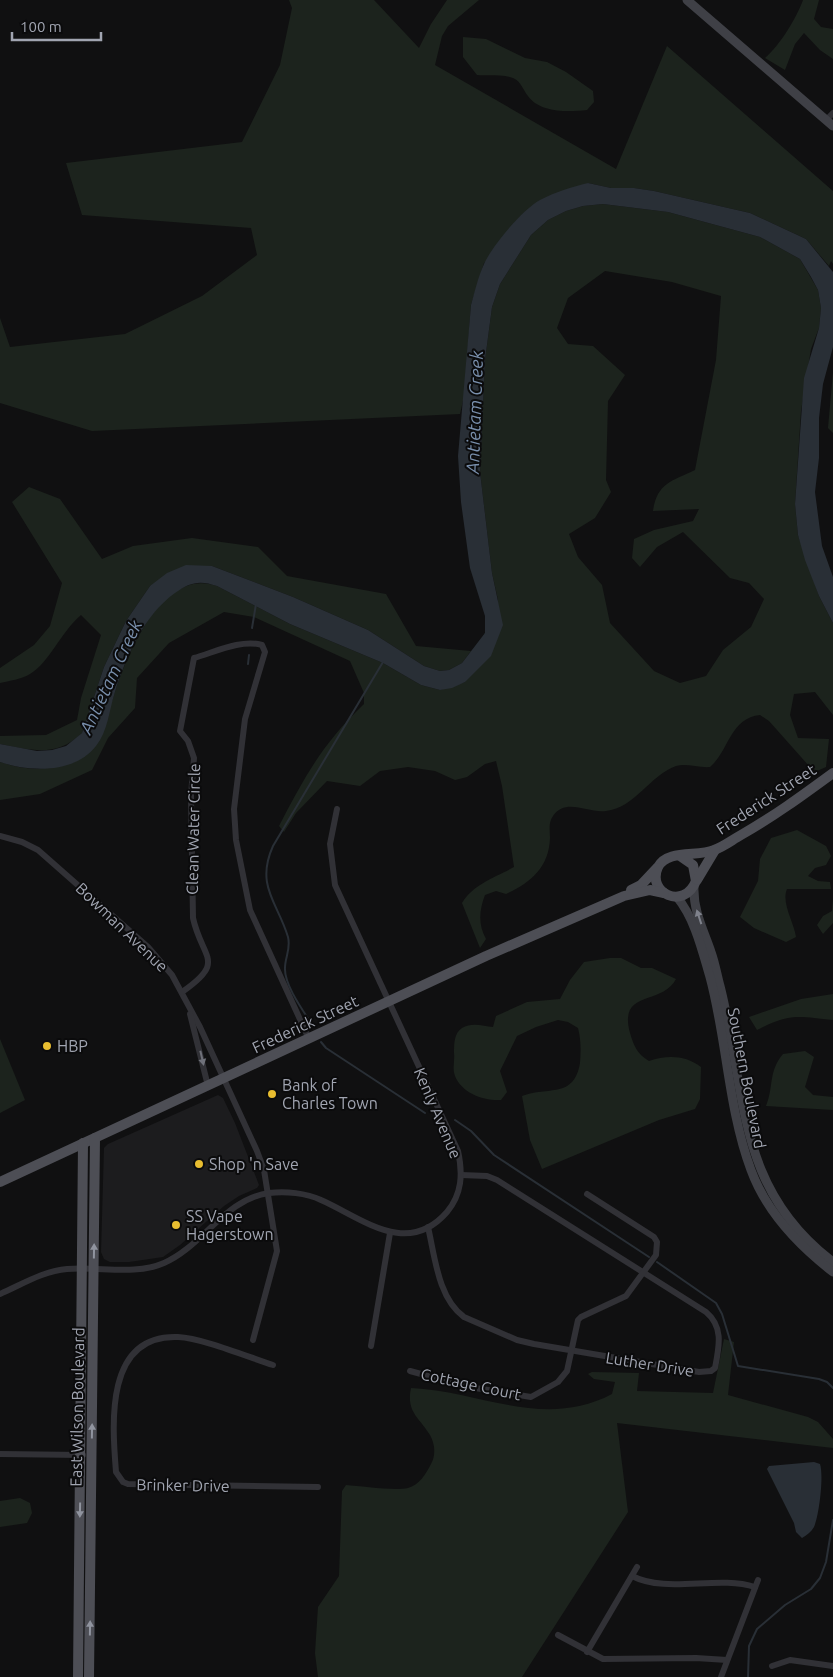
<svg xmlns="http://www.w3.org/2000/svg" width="833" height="1677" font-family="Ubuntu,sans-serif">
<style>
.built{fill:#1c1c1e}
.green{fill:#1c231d;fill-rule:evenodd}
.water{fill:#292f36}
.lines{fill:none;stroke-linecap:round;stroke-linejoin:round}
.stream{stroke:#292f36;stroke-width:2}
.street{stroke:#313136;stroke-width:6}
.secondary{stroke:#3f4046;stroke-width:9}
.primary{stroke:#4d4e55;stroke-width:10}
.oneway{fill:#7f828c}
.oneway2{fill:#6f717a}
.oneway3{fill:#90949f}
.poi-dot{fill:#e8bd30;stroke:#0b0b0c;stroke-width:2}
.labels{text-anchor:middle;stroke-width:4;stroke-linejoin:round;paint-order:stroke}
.street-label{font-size:16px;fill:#a1a5b1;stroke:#0b0b0c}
.poi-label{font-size:16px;fill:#a1a5b1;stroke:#0b0b0c;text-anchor:start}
.water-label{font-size:18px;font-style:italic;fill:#798fac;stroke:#0b0b0c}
</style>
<rect width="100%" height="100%" fill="#101011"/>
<path class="built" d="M218 1095 223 1098 235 1123 259 1185 257 1188 239 1196 224 1206 180 1245 163 1257 129 1262H110L104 1259 101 1252 104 1148 108 1144Z"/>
<g class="green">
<path d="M289 0H374L419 48 431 24 447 0H479L448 26 442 36 435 65 616 169 667 46 833 191V264L831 261 829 266 806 239 750 213 654 191 634 188H611L588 183 484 263 471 305 464 396 460 414 92 431 0 403V318L10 347 125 334 202 296 257 255 251 228 82 215 66 163 242 142 280 65 292 8Z"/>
<path d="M803 0H819L814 19 821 27 833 29V59L820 50 804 33 795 44 785 70 765 58C780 45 796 19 803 0Z"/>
<path d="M463 37 486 39 525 58 547 62 566 72 593 91 594 102 587 110C568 112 540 113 528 96 523 90 521 81 513 78 503 74 488 76 477 75L463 57Z"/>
<path d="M603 204 668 212 760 237 800 259 818 290 821 308 819 328 811 349 801 411 795 504 798 535 819 596 833 623V715L815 692 794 694 790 715 798 738 829 739 826 767 817 771 809 766 769 721 760 715C730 718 729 751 710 767 699 768 686 763 676 766 650 775 635 808 606 811 589 814 566 797 553 816 548 823 550 831 550 838 549 868 530 883 506 894L496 891 485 895C479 911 478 924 486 939L480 948 462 903C473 884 496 877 514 867L502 786 496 761 485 764 467 777 455 780 435 771 408 767 380 771 360 786 327 781 296 813 284 832 279 826C305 776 323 743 364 704V693L350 661 254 617 224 612 169 643 137 678 135 708 108 738 92 770 40 794 0 800V762C26 771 52 772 77 759 80 758 85 756 87 754 101 741 109 709 115 692 128 652 163 567 217 586L290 624 383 663 421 685 440 690 465 682 498 600 492 573 480 472 485 360 492 307 500 284 531 235 548 220 566 211 583 206ZM605 271 672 282 721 296 716 360 695 470C672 481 657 483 653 511L699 509 693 521 654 530 634 539 632 558 640 567 657 547 683 532 730 578 749 583 764 599 751 627 723 650 706 676 680 683 654 671 610 623 602 585 578 557 569 534 595 518 611 492 606 480 608 401 625 375 593 346 568 344 557 328 568 298Z"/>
<path d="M833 372V433L828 428Z"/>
<path d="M29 487 60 499 102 559 133 546 192 538 258 547 287 576 386 594 416 646 471 651 462 663 449 670 440 671 424 666 368 630 293 597 212 566 150 586 126 621 104 667 82 733C56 758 32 750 0 744V736L46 735 77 720 81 698 101 635 81 615C60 633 50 662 30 674 22 679 9 681 0 683V668L34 645 50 626 62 583 12 502Z"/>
<path d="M797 830 826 846 831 856 826 865 815 868 808 876 818 881 830 882 831 889H787C781 903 794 922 796 937L786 942 754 928 740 917 758 881 760 859 771 838Z"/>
<path d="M833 899V923L823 934 817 925 823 916 832 911Z"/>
<path d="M610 958H621L641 968H652L676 979C662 1006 618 989 630 1033 634 1046 637 1054 649 1061 667 1055 685 1055 701 1067L700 1099 695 1109 659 1120 542 1169 530 1140 522 1096C548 1086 574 1099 580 1063 581 1050 581 1040 578 1028L568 1022 558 1020 536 1027 517 1036 500 1071 507 1092 501 1100C483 1101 462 1093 455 1076 452 1068 455 1061 454 1053 454 1044 454 1033 462 1028 472 1022 483 1026 493 1027L496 1016 527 1002 560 999 570 980 584 962Z"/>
<path d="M833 994V1020C798 1016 789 1013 757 1030L749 1017 801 999Z"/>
<path d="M0 1039 25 1100 0 1113Z"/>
<path d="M805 1051 814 1057 805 1087 813 1095 833 1097V1110L766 1106C774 1086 768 1072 783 1054Z"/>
<path d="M724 1339 734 1342 728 1395 808 1417 818 1422 833 1439V1448L617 1423 628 1512 522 1677H318L315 1653 318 1607 339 1576 342 1491 346 1485C361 1486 394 1491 408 1488 419 1485 426 1474 431 1464 436 1455 435 1444 430 1435 419 1417 406 1412 411 1388 480 1391 544 1430 612 1394L615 1382 594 1379 588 1374 592 1372 639 1373 637 1391 713 1393Z"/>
<path d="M20 1498 30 1503 32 1513 27 1523 0 1527V1501Z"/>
</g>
<g class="water">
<path d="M588 183 611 188H634L654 191 750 213 806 239 833 272V347L823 384 819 418V458L815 492 822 546 833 577V623L819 596 805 560 798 535 795 504 804 378 819 328 821 308 818 290 811 277 800 259 760 237 668 212 603 204 583 206 566 211 548 220 531 235 500 284 492 307 485 360 480 472 492 573 503 625 491 656 465 682 452 688 440 690 421 685 383 663 290 624 217 586C200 580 190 582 175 593 144 615 126 657 115 692 109 710 108 731 96 746 74 774 30 772 0 762V744L37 751 52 750 66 746 82 733 104 667 126 621 150 586 167 573 186 565 212 566 293 597 368 630 424 666 440 671 449 670 462 663 485 633V616L470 568 461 502 458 456 471 305C475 291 478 277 484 264 492 246 523 209 540 200 555 192 572 187 588 183Z"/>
<path d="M814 1462 820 1464C824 1476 819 1516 814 1527 811 1532 807 1535 802 1538L796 1532 794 1523 767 1469 769 1466Z"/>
</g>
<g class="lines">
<g class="stream">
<path d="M252 628 256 604"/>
<path d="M248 664 249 655"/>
<path d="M313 1026C304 1012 284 985 285 968 285 957 291 949 288 937 278 903 255 886 273 846L383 662"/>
<path d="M321 1042 326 1048 425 1113"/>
<path d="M455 1120 471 1131 494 1155 649 1257"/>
<path d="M657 1262 716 1303 722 1314 738 1366 819 1379 827 1382 833 1388"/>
<path d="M748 1677 749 1646 757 1629 785 1605 811 1589 820 1578 826 1562 833 1520"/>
</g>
<g class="street">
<path d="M826 120 833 113"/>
<path d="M0 836 22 842 38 850 148 947 172 975 200 1027 257 1151 264 1170 277 1251 253 1340"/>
<path d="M182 992C227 961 202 959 193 918L191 795 194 758 188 741 180 731 194 658C215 652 241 639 262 645L265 652 245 719 234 809 236 840 250 910 309 1039"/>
<path d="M190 1014 208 1086"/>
<path d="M428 1227C435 1257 438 1298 464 1317L517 1340 534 1344 699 1372 711 1371 715 1368C719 1347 724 1327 706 1312L497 1180 487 1176 461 1175"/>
<path d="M0 1294C21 1285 43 1271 67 1269 99 1266 134 1276 164 1263 203 1246 225 1199 269 1193 286 1191 306 1193 321 1200 362 1218 407 1258 447 1212 462 1194 463 1174 458 1151L335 885 330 844 337 809"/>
<path d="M371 1346 390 1233"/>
<path d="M273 1365C248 1357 202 1338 178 1337 105 1334 112 1423 116 1472L123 1482 128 1484 318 1487"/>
<path d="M410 1371 469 1387 531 1397 558 1382 567 1371 578 1320 581 1317 626 1296 656 1255 657 1242 654 1237 587 1194"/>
<path d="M0 1454 83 1455"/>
<path d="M632 1576C667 1594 717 1575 755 1587"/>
<path d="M558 1635 603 1659 696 1658 727 1660"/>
<path d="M587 1652 637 1567"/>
<path d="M772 1666 790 1660 833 1666"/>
<path d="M721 1677 758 1580"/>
</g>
<g class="secondary">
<path d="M687 0 833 126"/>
<path d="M694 887C693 911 704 931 711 952 715 963 717 975 720 986 747 1092 735 1188 833 1262"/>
<path d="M677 897C695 919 702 950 710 977 727 1040 728 1108 751 1170 766 1211 798 1245 833 1272"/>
</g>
<g class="primary">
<path d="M680 856 693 865 696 881C684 911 646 893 658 867 667 849 698 857 714 850 723 847 732 840 741 835 773 817 803 795 833 773"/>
<path d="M697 880 715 850"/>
<path d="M631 890 641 885 657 868"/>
<path d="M0 1182 486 956 624 896 650 890 664 893"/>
<path d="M78 1677 83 1143"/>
<path d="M89 1677 95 1138"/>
</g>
</g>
<defs><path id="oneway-solid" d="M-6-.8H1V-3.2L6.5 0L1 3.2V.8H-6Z" transform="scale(1.25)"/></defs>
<use class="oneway" href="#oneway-solid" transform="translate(699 917) rotate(-108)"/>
<use class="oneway2" href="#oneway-solid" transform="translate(202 1058) rotate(77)"/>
<g class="oneway3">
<use href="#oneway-solid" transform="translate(94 1251) rotate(-89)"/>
<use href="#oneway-solid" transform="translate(92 1431) rotate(-89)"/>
<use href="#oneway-solid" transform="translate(80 1510) rotate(91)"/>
<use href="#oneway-solid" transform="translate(90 1628) rotate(-89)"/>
</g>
<g class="poi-dot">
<circle cx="47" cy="1046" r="5"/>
<circle cx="272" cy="1094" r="5"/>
<circle cx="199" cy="1164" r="5"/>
<circle cx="176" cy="1225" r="5"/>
</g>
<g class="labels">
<g class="street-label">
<text transform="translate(766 799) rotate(-33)" y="6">Frederick Street</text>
<text transform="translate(193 829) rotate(-89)" y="6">Clean Water Circle</text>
<text transform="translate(122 927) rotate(44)" y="6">Bowman Avenue</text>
<text transform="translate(305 1024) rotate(-25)" y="6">Frederick Street</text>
<text transform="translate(747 1078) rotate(79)" y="6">Southern Boulevard</text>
<text transform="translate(438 1113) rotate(67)" y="6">Kenly Avenue</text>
<text transform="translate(650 1364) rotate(9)" y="6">Luther Drive</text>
<text transform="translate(471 1384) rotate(12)" y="6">Cottage Court</text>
<text transform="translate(77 1407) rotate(-89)" y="6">East Wilson Boulevard</text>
<text transform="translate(183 1485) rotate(1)" y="6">Brinker Drive</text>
</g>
<g class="poi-label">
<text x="57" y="1052">HBP</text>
<text x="282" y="1091">Bank of<tspan x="282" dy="18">Charles Town</tspan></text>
<text x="209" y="1170">Shop 'n Save</text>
<text x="186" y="1222">SS Vape<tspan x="186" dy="18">Hagerstown</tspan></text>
</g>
<g class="water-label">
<text transform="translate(475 412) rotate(-88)" y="6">Antietam Creek</text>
<text transform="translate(111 677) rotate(-65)" y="6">Antietam Creek</text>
</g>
</g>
<path d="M12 32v8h89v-8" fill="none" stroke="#a1a5b1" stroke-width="2.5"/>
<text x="20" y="32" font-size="15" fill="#a1a5b1" stroke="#0b0b0c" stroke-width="4" paint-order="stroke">100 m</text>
</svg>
